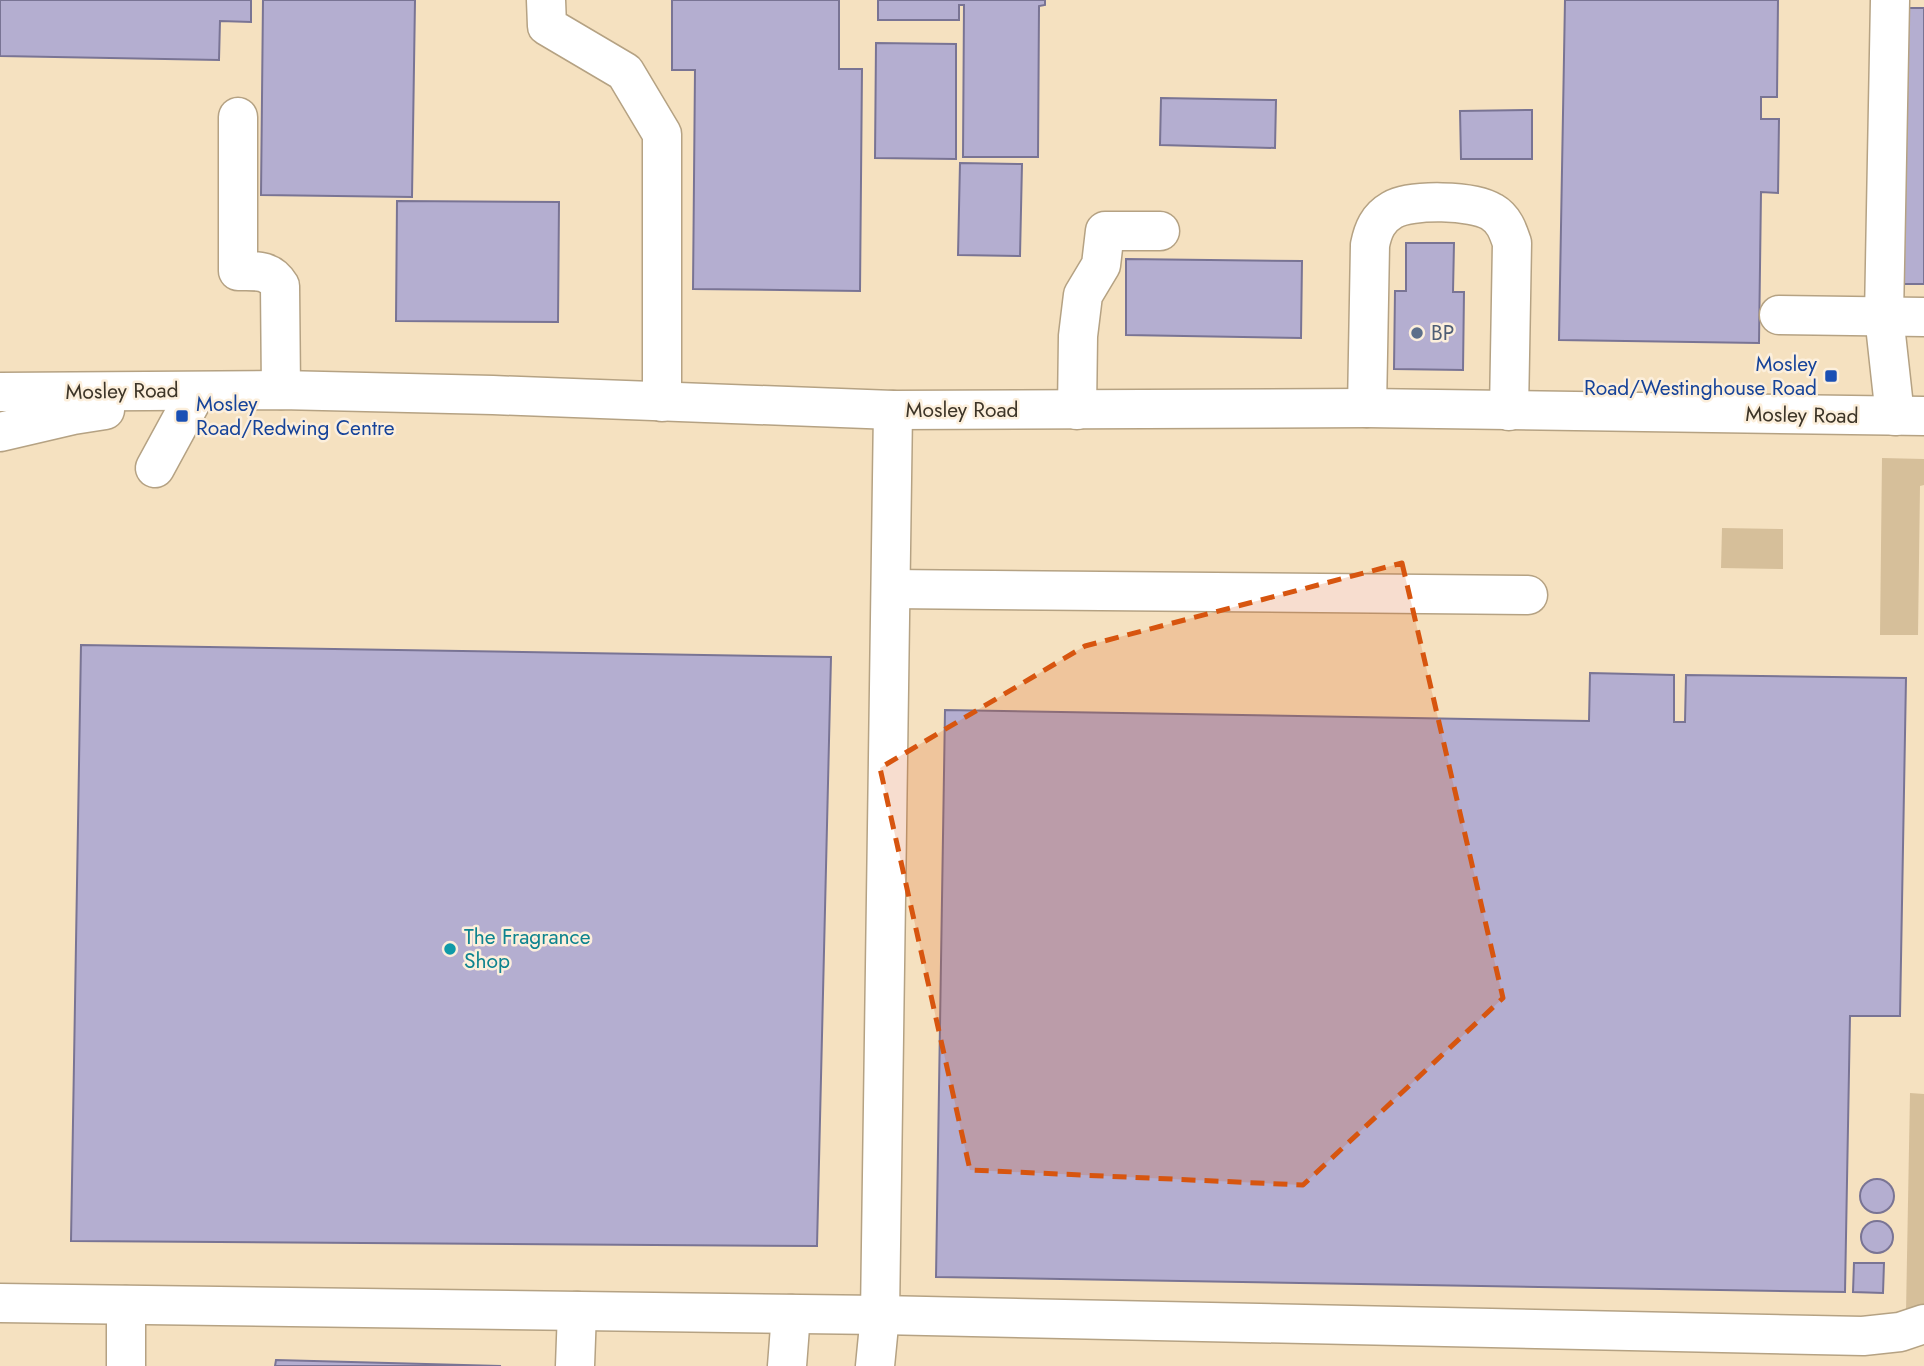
<svg xmlns="http://www.w3.org/2000/svg" width="1924" height="1366" font-family="Jost,sans-serif">
<style>
.green{fill:#d6bf9a}
.building{fill:#b4aed0;stroke:#797494;stroke-width:2}
.lines{fill:none;stroke-linecap:round;stroke-linejoin:round}
.minor-casing{stroke:#b5a283;stroke-width:41}
.major-casing{stroke:#b5a283;stroke-width:41}
.minor{stroke:#fff;stroke-width:38}
.major{stroke:#fff;stroke-width:38}
.marked{fill:#d7550f;fill-opacity:0.2;stroke:#d7550f;stroke-width:5;stroke-dasharray:14 9;stroke-linejoin:round}
.service-dot{fill:#5c6f8a;stroke:#fcefdc;stroke-width:2.5}
.transit-dot{fill:#1a4fb4;stroke:#fcefdc;stroke-width:2.5}
.culture-dot{fill:#0f9aa8;stroke:#fcefdc;stroke-width:2.5}
.labels{text-anchor:middle;stroke-width:5;stroke-linejoin:round;paint-order:stroke}
.service-label{font-size:21px;fill:#4e5e75;stroke:#fcefdc;text-anchor:start}
.transit-label{font-size:21px;fill:#164399;stroke:#fcefdc;text-anchor:end}
.street-label{font-size:21px;fill:#3d3528;stroke:#fcefdc}
.culture-label{font-size:21px;fill:#0d838f;stroke:#fcefdc;text-anchor:start}
</style>
<rect width="100%" height="100%" fill="#f5e1c0"/>
<g class="green">
<path d="M1882 458 1924 459V485L1920 486 1918 635H1880Z"/>
<path d="M1722 528 1783 529V569L1721 568Z"/>
<path d="M1910 1093 1924 1094V1304L1906 1312Z"/>
</g>
<g class="building">
<path d="M0 0H251V22L220 21 219 60 0 56Z"/>
<path d="M263 0H415L412 197 261 195Z"/>
<path d="M672 0H839V69H862L860 291 693 289 695 70H672Z"/>
<path d="M878 0H1045V5L1039 6 1038 157H963L964 5H959V20H878Z"/>
<path d="M1565 0H1778L1777 97H1761V119H1779L1778 193 1761 192 1759 343 1559 340Z"/>
<path d="M1899 8H1924V284H1896Z"/>
<path d="M876 43 956 44V159L875 158Z"/>
<path d="M1161 98 1276 100 1275 148 1160 145Z"/>
<path d="M1532 110V159H1461L1460 111Z"/>
<path d="M960 163 1022 164 1020 256 958 255Z"/>
<path d="M397 201 559 202 558 322 396 321Z"/>
<path d="M1406 243H1454L1453 292H1464L1463 370 1394 369 1395 291H1406Z"/>
<path d="M1126 259 1302 261 1301 338 1126 335Z"/>
<path d="M81 645 831 657 817 1246 71 1241Z"/>
<path d="M1590 673 1674 675V722H1685L1686 675 1906 678 1900 1016H1850L1845 1292 936 1277 945 710 1589 721Z"/>
<circle cx="1877" cy="1196" r="17"/>
<circle cx="1877" cy="1237" r="16"/>
<path d="M1854 1263H1884L1883 1293 1853 1292Z"/>
<path d="M276 1360 501 1366H275Z"/>
</g>
<g class="lines">
<defs>
<g id="minor">
<path d="M546 0 547 26 625 72 662 134V402"/>
<path d="M1890 0 1884 316 1895 416"/>
<path d="M238 117V271C256 271 270 269 280 286L281 390"/>
<path d="M1779 315 1924 317"/>
<path d="M1367 408 1370 245C1373 230 1378 218 1392 210 1411 199 1473 200 1492 212 1504 219 1508 231 1512 243L1509 411"/>
<path d="M1077 410 1078 336 1083 295 1101 265 1105 231H1160"/>
<path d="M155 468 192 400"/>
<path d="M891 589 1528 595"/>
<path d="M0 1303 880 1315 1863 1336 1900 1332 1924 1324"/>
<path d="M126 1305V1366"/>
<path d="M575 1366 577 1311"/>
<path d="M787 1366 791 1314"/>
<path d="M875 1366 880 1315 893 410"/>
</g>
<g id="major">
<path d="M0 392 281 390 493 395 893 410 1367 408 1924 416"/>
<path d="M0 432 73 415 105 410"/>
</g>
</defs>
<use href="#minor" class="minor-casing"/>
<use href="#major" class="major-casing"/>
<use href="#minor" class="minor"/>
<use href="#major" class="major"/>
</g>
<path class="marked" d="M1402 563 1503 998 1303 1185 970 1170 880 768 1085 646Z"/>
<circle class="service-dot" cx="1417" cy="333" r="7"/>
<g class="transit-dot">
<rect x="1824" y="369" width="14" height="14" rx="3.5"/>
<rect x="175" y="409" width="14" height="14" rx="3.5"/>
</g>
<circle class="culture-dot" cx="450" cy="949" r="7"/>
<g class="labels">
<g class="service-label">
<text x="1431" y="340">BP</text>
</g>
<g class="transit-label">
<text x="1817" y="371">Mosley<tspan x="1817" dy="24">Road/Westinghouse Road</tspan></text>
<text x="196" y="411" text-anchor="start">Mosley<tspan x="196" dy="24">Road/Redwing Centre</tspan></text>
</g>
<g class="street-label">
<text transform="translate(122 391) rotate(-1)" y="7">Mosley Road</text>
<text x="962" y="417">Mosley Road</text>
<text transform="translate(1802 415) rotate(1)" y="7">Mosley Road</text>
</g>
<g class="culture-label">
<text x="464" y="944">The Fragrance<tspan x="464" dy="24">Shop</tspan></text>
</g>
</g>
</svg>
